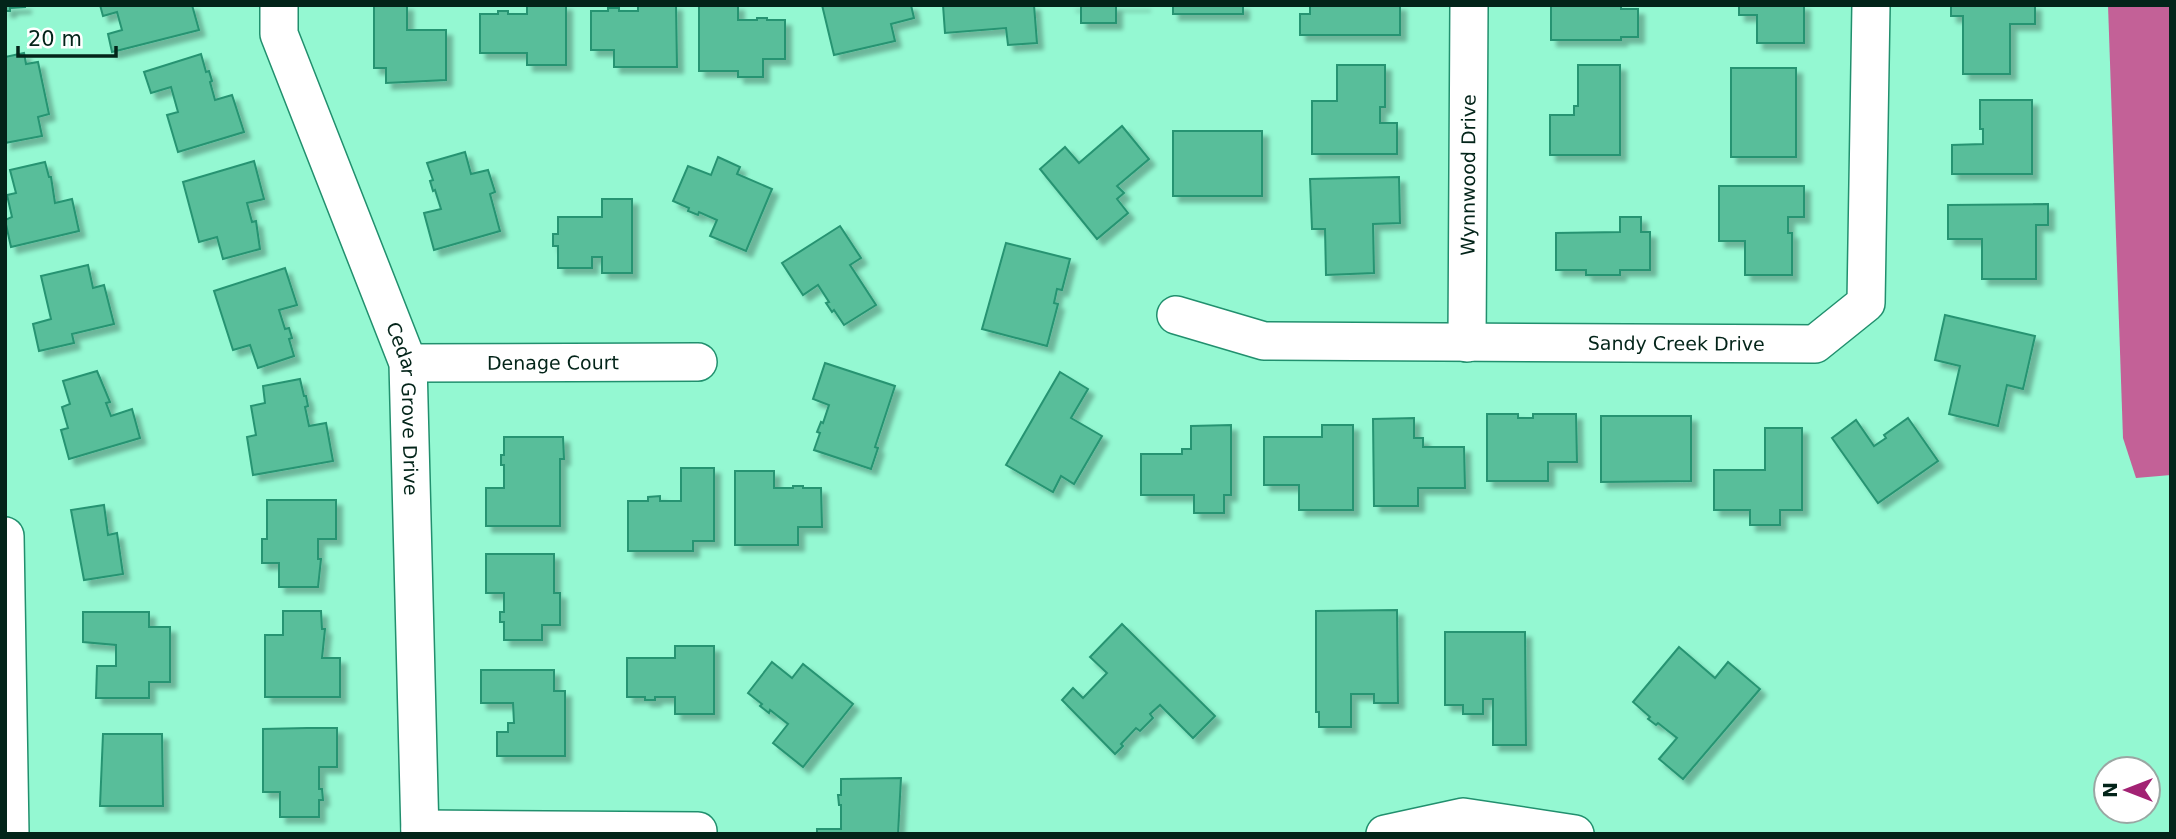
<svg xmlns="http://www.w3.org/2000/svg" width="2176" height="839" font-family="'DejaVu Sans',sans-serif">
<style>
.water{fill:#c36197}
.building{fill:#58be9a;stroke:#279472;stroke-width:2;filter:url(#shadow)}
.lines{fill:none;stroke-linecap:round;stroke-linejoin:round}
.minor-casing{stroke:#21906e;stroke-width:40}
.minor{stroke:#fff;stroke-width:37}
.labels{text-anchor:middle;stroke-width:5;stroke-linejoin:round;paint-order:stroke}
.street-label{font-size:19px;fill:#032419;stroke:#fff}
</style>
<defs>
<filter id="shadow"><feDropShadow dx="6" dy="6" stdDeviation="2" flood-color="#0004"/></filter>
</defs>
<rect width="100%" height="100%" fill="#94f8d2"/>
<path class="water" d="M2108 5H2171V475L2136 478 2123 438Z"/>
<g class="building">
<path d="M5 5H25V7L10 8V11H5Z"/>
<path d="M100 5H192L199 30 112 52 108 34 122 30 117 12 103 16Z"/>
<path d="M374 5H407V30H446V80L386 83V68H374Z"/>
<path d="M527 5H566V65H527V53H480V14H498V11H508V14H527Z"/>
<path d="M638 5H676L677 67H614V50H591V11H608V8H619V11H638Z"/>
<path d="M699 5H738V20H757V18H767V20H785V59H763V77H738V71H699Z"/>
<path d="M822 5H911L914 18 891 24 895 41 834 55Z"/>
<path d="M943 5H1034L1037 43 1008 45 1006 28 945 33Z"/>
<path d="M1070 5H1145H1116V23H1081V5Z"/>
<rect x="1173" y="5" width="70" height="9"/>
<path d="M1310 5H1400V35H1300V14H1310Z"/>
<path d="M1551 5H1621V9H1638V37H1621V40H1551Z"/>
<path d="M1739 5H1804V43H1757V15H1739Z"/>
<path d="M1951 5H2035V24H2010V74H1963V16H1951Z"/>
<path d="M24 53 26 64 38 62 49 114 38 117 42 136 5 143V57Z"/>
<path d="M201 54 206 72 209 71 212 81 210 82 215 100 232 95 244 132 178 152 167 115 178 112 171 87 151 93 144 72Z"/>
<path d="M1337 65H1385V107H1380V123H1397V154H1312V101H1337Z"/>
<path d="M1578 65H1620V155H1550V115H1574V106H1578Z"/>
<rect x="1731" y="68" width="65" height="89"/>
<path d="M1980 100H2032V174H1952V145L1983 144V129H1980Z"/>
<path d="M1122 126 1149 159 1117 186 1124 193 1117 199 1128 213 1097 239 1040 169 1065 147 1079 163Z"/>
<rect x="1173" y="131" width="89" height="65"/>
<path d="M465 152 471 174 488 170 495 192 490 194 500 231 434 250 424 213 441 209 435 190 433 191 430 181 433 180 427 163Z"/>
<path d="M718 157 740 167 737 174 772 189 746 251 710 236 717 220 699 212 698 215 688 211 689 208 673 201 688 166 711 175Z"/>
<path d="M254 161 264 199 247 203 252 222 256 221 260 249 223 259 217 237 199 242 183 182Z"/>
<path d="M45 162 49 177H51L55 203 72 199 79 231 11 247 5 220 12 217 7 195 16 193 10 170Z"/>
<path d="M1399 177 1400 223 1373 224 1374 273 1326 275 1325 229H1312L1310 179Z"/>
<path d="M1719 186H1804V217H1788V233H1792V275H1745V241H1719Z"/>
<path d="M602 199H632V273H602V257H592V268H558V246H553V234H558V217H602Z"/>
<path d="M2048 204V225H2036V279H1982V239H1948V205Z"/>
<path d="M1620 217H1641V232H1650V270H1620V275H1586V270H1556V233L1620 232Z"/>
<path d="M840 226 861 258 850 265 876 305 844 325 834 310 832 312 826 303 829 302 818 285 803 295 782 263Z"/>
<path d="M1006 243 1070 259 1062 290 1057 289 1054 303 1058 304 1047 346 982 329Z"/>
<path d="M88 265 93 288 104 285 114 324 72 334 74 343 39 351 33 324 51 319 41 276Z"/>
<path d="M285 268 297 305 279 310 285 329 289 328 292 338 289 339 294 356 258 368 250 345 233 350 214 291Z"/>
<path d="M1945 315 2035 336 2023 389 2007 385 1998 426 1949 414 1960 366 1935 360Z"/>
<path d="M825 363 895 386 875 447 878 448 871 469 814 450 820 433 817 432 821 422 823 423 829 405 813 399Z"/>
<path d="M97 371 110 402 106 403 111 416 132 409 140 438 69 459 61 430 68 428 62 407 70 404 63 381Z"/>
<path d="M1060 372 1088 389 1071 418 1102 436 1074 484 1061 476 1053 492 1006 465Z"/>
<path d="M300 379 304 396H306L308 406 305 407 309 426 326 423 333 461 253 475 247 437 256 435 251 406 265 403 263 386Z"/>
<path d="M1487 414H1518V418H1533V414H1576L1577 462H1548V481H1487Z"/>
<path d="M1601 416H1691V481L1601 482Z"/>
<path d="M1414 418V438H1423V447H1464L1465 488H1418V506H1374L1373 419Z"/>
<path d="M1908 418 1938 461 1878 503 1832 438 1856 420 1874 446 1886 438 1884 435Z"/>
<path d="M1231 425V495H1224V513H1194V495H1141V454H1182V449H1191V426Z"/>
<path d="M1322 425H1353V510H1299V485H1264V437H1322Z"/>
<path d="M1765 428H1802V510H1780V525H1750V510H1714V470H1765Z"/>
<path d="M504 437H563L564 459H560V526H486V488H504V465H501V455H504Z"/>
<path d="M681 468H714V541H693V551H628V501H648V497L660 496V501H681Z"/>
<path d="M735 471H774V488H793V486H803V488H821L822 527H798V545H735Z"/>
<path d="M267 500H336V539H318V559H321L318 587H279V563H262V539H267Z"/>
<path d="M104 505 108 535 117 533 123 574 84 580 71 510Z"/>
<path d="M486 554H554V593H560V625H542V640H504V622H500V612H504V593H486Z"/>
<path d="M1397 610 1398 703H1374V694H1351V727H1319V712H1316V611Z"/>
<path d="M283 611H321L322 629H325L322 658H340V697H265V635H283Z"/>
<path d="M83 612H149V627H170V682H149V698H96L97 666H116V645L83 642Z"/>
<path d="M1122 624 1215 716 1193 738 1160 705 1150 714 1153 718 1140 731 1136 728 1121 744 1123 746 1115 754 1062 700 1073 688 1083 698 1107 673 1090 657Z"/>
<path d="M1445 632H1525L1526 745H1493V699H1483V714H1463V705H1445Z"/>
<path d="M675 646H714V714H675V697H655V700H645V697H627V658H675Z"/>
<path d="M1679 647 1715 678 1728 662 1760 689 1683 779 1659 759 1677 738 1658 723 1656 725 1648 719 1650 717 1633 702Z"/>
<path d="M772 662 792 678 803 664 853 704 803 767 773 743 788 724 770 710 769 713 760 706 762 704 748 693Z"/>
<path d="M481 670H554V691H565V756H497V732H508V723H514L513 703H481Z"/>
<path d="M307 728H337V767H319V789H322L323 800H319V817H280V792H263V729Z"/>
<path d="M103 734H162L163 806H100Z"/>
<path d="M901 778 898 834H817V829H841V805H839L838 795H841V779Z"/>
</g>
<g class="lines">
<defs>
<g id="minor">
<path id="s1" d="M279 5V34L408 363 420 834"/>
<path id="s2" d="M1176 315 1264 341 1815 344 1866 303 1871 5"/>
<path id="s3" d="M1467 343 1469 5"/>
<path id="s4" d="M408 363 698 362"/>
<path d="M5 536 10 834"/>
<path d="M420 829 698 831"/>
<path d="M1385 834 1463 817 1575 834"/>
</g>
</defs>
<use href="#minor" class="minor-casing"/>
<use href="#minor" class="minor"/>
</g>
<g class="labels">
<g class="street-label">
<text dy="7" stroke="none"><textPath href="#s3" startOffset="168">Wynnwood Drive</textPath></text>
<text dy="7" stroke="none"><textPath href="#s2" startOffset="504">Sandy Creek Drive</textPath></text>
<text dy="7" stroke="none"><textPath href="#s4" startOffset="145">Denage Court</textPath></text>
<text dy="7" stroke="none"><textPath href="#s1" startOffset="427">Cedar Grove Drive</textPath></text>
</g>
</g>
<rect width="2176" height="839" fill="none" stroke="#032419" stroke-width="14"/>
<g transform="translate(2127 790) rotate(270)"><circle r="33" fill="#ffffff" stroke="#9aa7a3" stroke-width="2"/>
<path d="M0-5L12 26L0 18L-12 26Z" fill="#a22273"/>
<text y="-10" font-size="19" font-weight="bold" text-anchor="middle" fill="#032419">N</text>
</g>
<path d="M18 46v10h98v-10" fill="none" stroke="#032419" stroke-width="3.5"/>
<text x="28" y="46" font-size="21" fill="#032419" stroke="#ffffff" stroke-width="5" paint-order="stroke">20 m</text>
</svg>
